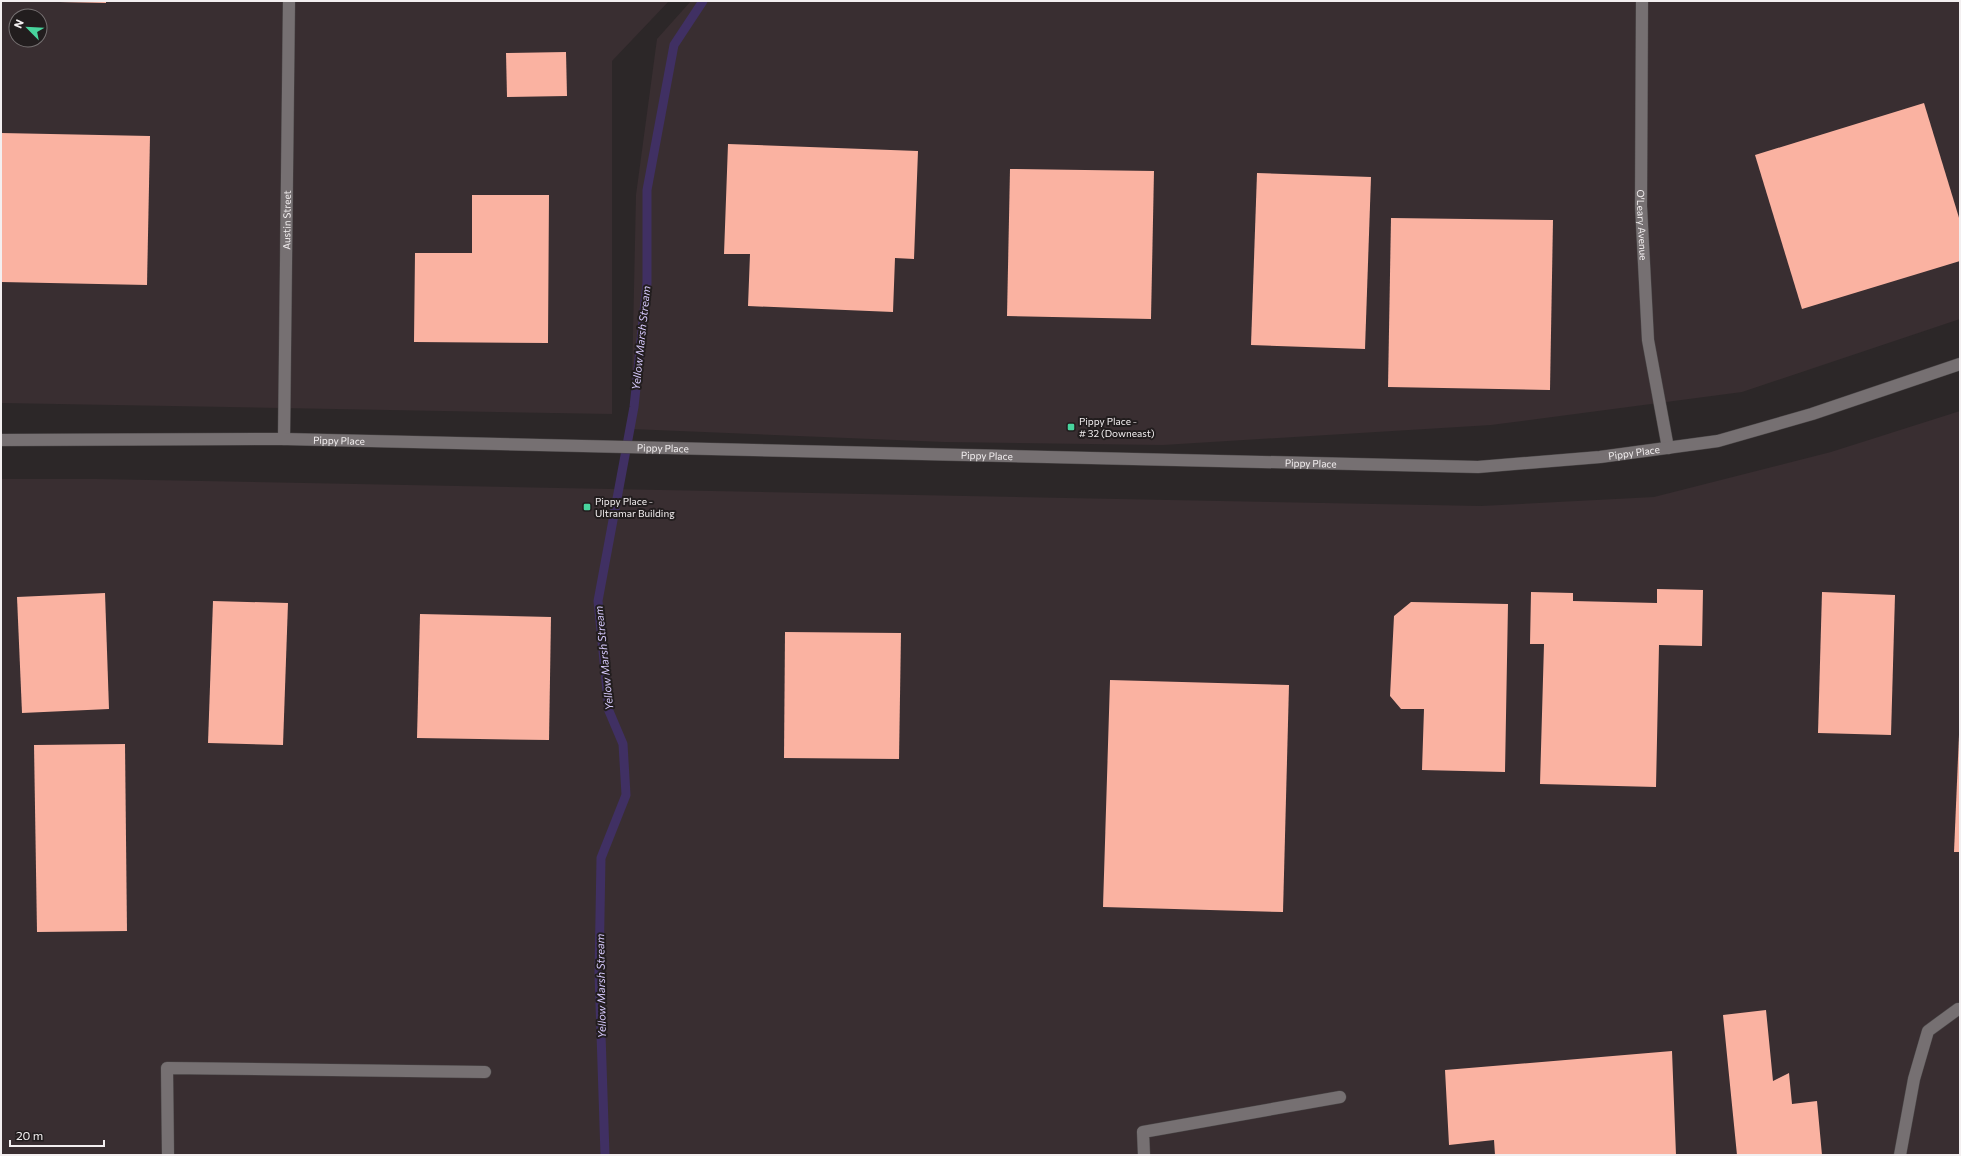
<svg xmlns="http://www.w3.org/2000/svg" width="1961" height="1156" font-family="Commissioner,sans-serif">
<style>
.built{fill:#392e31;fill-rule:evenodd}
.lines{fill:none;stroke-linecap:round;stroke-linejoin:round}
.stream{stroke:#403063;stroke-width:9}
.building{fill:#fab2a1}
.minor-casing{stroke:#4a4647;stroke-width:13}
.minor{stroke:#767072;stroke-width:12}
.poi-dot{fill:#48d49d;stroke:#221d1e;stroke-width:1.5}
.labels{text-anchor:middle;stroke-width:4;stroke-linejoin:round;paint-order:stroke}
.street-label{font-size:10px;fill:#f3eff0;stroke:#221d1e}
.poi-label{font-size:10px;fill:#f3eff0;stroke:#221d1e;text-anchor:start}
.water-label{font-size:11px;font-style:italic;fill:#d5c8fb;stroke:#221d1e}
</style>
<rect width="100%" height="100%" fill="#2c2728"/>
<g class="built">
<path d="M1 1H669L612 61V414L1 403ZM16 16H40V40H16Z"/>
<path d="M691 1H1960V319L1742 392 1491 425 1163 445 944 442 631 429 636 195 657 39Z"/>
<path d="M1960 411V1155H1V479H97L1481 506 1654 497 1831 452Z"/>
</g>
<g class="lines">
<path class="stream" d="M605 1155 599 973 601 858 626 795 623 744 609 711 598 601 634 407 647 283V190L674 45 703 1"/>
</g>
<g class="building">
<path d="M60 1H106V3L60 2Z"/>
<path d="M566 52 567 96 507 97 506 53Z"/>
<path d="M1924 103 1960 221V261L1802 309 1755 155Z"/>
<path d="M1 133 150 136 147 285 1 282Z"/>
<path d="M728 144 918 151 914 259 895 258 893 312 748 306 750 254H724Z"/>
<path d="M1010 169 1154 171 1151 319 1007 316Z"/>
<path d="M1257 173 1371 177 1365 349 1251 345Z"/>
<path d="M472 195H549L548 343 414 342 415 253H472Z"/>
<path d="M1391 218 1553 220 1550 390 1388 387Z"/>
<path d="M1657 589 1703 590 1702 646 1659 645 1656 787 1540 784 1544 644H1530L1531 592 1573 593V601L1657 603Z"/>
<path d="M1822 592 1895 595 1891 735 1818 733Z"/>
<path d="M105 593 109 709 22 713 17 597Z"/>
<path d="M213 601 288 603 283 745 208 743Z"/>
<path d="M1411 602 1508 604 1505 772 1422 770 1424 709H1401L1390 696 1394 616Z"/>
<path d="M420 614 551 617 549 740 417 738Z"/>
<path d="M785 632 901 633 899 759 784 758Z"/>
<path d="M1110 680 1289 685 1283 912 1103 907Z"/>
<path d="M1959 735H1960V852H1954Z"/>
<path d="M125 744 127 931 37 932 34 745Z"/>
<path d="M1766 1010 1773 1081 1789 1073 1792 1104 1817 1101 1822 1155H1737L1723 1015Z"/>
<path d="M1672 1051 1676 1155H1495L1494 1140 1449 1145 1445 1070Z"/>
</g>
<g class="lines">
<defs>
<g id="minor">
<path id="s1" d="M1642 1 1641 206 1648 340 1668 448"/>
<path id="s2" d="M284 439 289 1"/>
<path id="s3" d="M1 440 284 439 1478 467 1600 457 1718 441 1812 414 1960 364"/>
<path d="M168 1155 167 1068 485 1072"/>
<path d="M1144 1155 1143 1132 1340 1097"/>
<path d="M1900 1155 1914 1079 1928 1031 1958 1009"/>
</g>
</defs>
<use href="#minor" class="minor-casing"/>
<use href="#minor" class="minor"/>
</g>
<g class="poi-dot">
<rect x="1067" y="423" width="8" height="8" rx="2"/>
<rect x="583" y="503" width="8" height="8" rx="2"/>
</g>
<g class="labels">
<g class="street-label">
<text dy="4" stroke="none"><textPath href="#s2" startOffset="219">Austin Street</textPath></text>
<text dy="4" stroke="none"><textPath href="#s1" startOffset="224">O'Leary Avenue</textPath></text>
<text dy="4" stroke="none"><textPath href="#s3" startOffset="338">Pippy Place</textPath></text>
<text dy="4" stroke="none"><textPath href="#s3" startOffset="662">Pippy Place</textPath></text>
<text dy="4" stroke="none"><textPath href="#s3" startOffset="1634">Pippy Place</textPath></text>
<text dy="4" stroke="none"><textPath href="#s3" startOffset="986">Pippy Place</textPath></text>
<text dy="4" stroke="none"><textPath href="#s3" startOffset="1310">Pippy Place</textPath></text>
</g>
<g class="poi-label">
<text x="1079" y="425">Pippy Place -<tspan x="1079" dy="12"># 32 (Downeast)</tspan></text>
<text x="595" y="505">Pippy Place -<tspan x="595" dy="12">Ultramar Building</tspan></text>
</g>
<g class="water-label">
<text transform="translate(641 338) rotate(-84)" y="4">Yellow Marsh Stream</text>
<text transform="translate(604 658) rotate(-96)" y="4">Yellow Marsh Stream</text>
<text transform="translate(601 986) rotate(-91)" y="4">Yellow Marsh Stream</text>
</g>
</g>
<rect width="1961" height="1156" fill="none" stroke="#f3eff0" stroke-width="4"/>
<g transform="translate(28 28) rotate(294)"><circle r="19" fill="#221d1e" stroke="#767172"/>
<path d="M0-3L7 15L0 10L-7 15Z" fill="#48d49d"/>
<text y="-6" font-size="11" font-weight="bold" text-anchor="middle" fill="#f3eff0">N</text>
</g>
<path d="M10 1140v6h94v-6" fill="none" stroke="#f3eff0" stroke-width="2"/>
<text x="16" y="1140" font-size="12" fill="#f3eff0" stroke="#221d1e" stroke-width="3" paint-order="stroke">20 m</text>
</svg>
